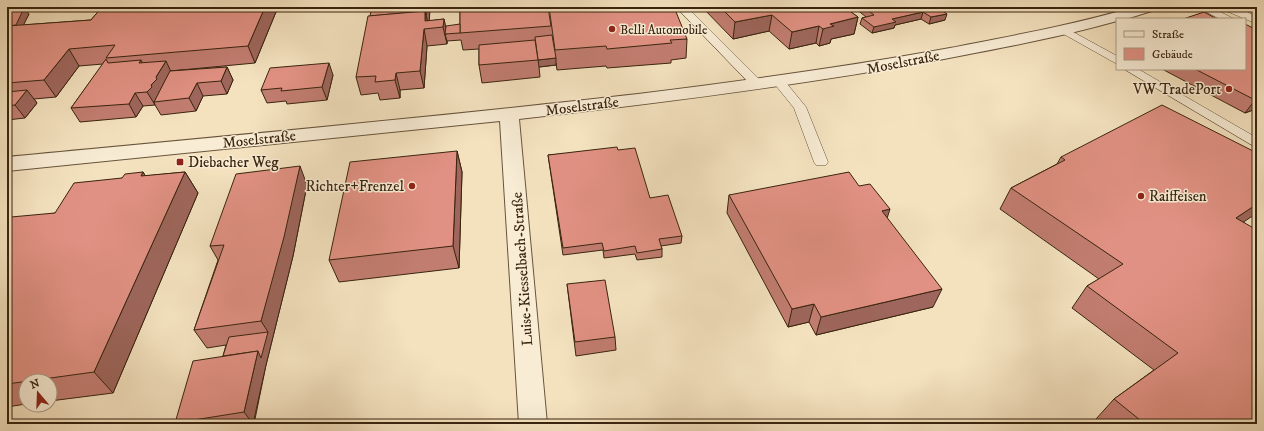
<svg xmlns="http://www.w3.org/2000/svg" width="1264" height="431" font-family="'IM FELL DW Pica',serif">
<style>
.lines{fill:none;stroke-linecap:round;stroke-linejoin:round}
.service-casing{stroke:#68543b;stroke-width:1}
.minor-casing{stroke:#68543b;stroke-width:2}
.service{fill:#f8ecd5;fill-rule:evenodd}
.minor{fill:#f8ecd5;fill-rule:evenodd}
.wall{fill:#c27d71;stroke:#39240f}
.shaded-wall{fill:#9e665c;stroke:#39240f}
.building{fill:#e19183;stroke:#39240f}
.poi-dot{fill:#8f2418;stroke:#f8ecd5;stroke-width:1.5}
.labels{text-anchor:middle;stroke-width:3;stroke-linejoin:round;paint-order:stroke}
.far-poi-label{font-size:13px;fill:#39240f;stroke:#f8ecd5;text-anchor:start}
.street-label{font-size:15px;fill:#39240f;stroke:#f8ecd5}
.poi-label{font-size:15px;fill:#39240f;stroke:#f8ecd5;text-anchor:end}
</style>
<rect width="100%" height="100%" fill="#f4e2bf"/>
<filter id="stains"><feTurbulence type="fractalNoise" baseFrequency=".005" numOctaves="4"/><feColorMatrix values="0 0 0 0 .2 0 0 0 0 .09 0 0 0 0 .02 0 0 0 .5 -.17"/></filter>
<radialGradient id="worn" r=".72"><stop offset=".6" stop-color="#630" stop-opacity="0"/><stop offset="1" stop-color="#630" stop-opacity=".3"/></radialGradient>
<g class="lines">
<defs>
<g id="service">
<path d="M676 7H687L762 82 764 85 762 88H754Z"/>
<path d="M1197 7H1211L1234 19H1220Z"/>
<path d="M1224 7H1237L1257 17V24L1224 10Z"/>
<path d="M1064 27 1117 56V64L1060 32 1059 30 1060 28Z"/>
<path d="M1124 69H1138L1257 138V148Z"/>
<path d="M779 78 783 79 806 107 828 162 826 165H816L814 162 794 108 773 82Z"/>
</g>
<path id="minor" d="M1134 7H1158L1155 10 1126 19H1117V21C1060 37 1002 48 944 59 803 85 661 103 519 119L547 424H519L500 121 7 171V157C218 137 428 118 638 94 743 81 846 67 950 48 1011 36 1073 25 1134 7Z"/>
</defs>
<use href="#service" class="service-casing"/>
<use href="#minor" class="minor-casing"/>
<use href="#service" class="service"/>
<use href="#minor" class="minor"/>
</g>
<g class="wall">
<path d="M102 7H278L255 63 170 71 227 67 233 80 227 94 203 96 196 111 161 115 155 105 143 106 136 117 80 122 71 108 103 64 79 66 56 97 34 99 37 103 25 118 7 120V10L29 14 23 25 91 20Z"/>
<path d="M430 7 429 21 444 19 446 29 460 24V7L687 39 686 58 671 60V63L607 68 606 66 557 70 556 63V65L539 67 540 77 482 83 479 65V49L463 50 461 40 447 41V44L427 46 424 88 400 90V98L380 100 378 93 361 95 356 77Z"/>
<path d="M702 7H844L858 17 854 34 831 39 830 43 819 46 816 43 789 49 769 31 733 39Z"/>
<path d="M855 7H937L945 20 929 24 921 19 895 25 894 28 872 33 860 24 862 18 866 17 855 8Z"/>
<path d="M1257 30V112L1253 110 1245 113 1162 69H1245Z"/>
<path d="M333 75 327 100 287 104 286 101 267 103 261 90Z"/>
<path d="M618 150 650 198 682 236 681 243 661 246 662 249V257L637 260 635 254 604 258 603 250 563 255 548 155Z"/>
<path d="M457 151 462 172 459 268 339 282 329 260Z"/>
<path d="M1061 157 1244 222 1257 424H1102L1096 419 1114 399 1154 370 1072 308 1087 286 1099 279 1000 209 1011 188 1057 164Z"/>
<path d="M143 172 145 176 185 172 198 193 113 393 50 401V381H26V404L7 407V223L55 213 122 178Z"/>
<path d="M307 185 293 256 266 365 254 424H175V423L223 356 226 345 207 348 194 330 218 260 210 246Z"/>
<path d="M729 195 887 218 933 307 816 335 809 322 788 327 727 213Z"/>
<path d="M567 284 615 337 616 350 576 356Z"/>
</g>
<g class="shaded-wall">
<path d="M7 7H17L7 8Z"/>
<path d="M265 7H278L255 63 248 46Z"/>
<path d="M426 7H430L429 28 426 15Z"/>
<path d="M24 8 29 14 20 32 7 33Z"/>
<path d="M425 11 429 28 425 21Z"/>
<path d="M923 12 921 19 895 25 894 28 872 33 874 27 892 19Z"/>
<path d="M947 14 945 20 929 24 931 17Z"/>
<path d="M772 15 769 31 733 39 735 22Z"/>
<path d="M858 17 854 34 831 39 830 43 819 46 823 29 830 24Z"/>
<path d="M444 19 447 34H445L447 41V44L443 27Z"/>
<path d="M819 26 816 43 789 49 792 32Z"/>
<path d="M424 29 427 46 424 88 420 71Z"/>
<path d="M69 49 79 66 56 97 44 80Z"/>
<path d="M556 58V65L539 67 538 60Z"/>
<path d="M141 60 148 73 139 63Z"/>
<path d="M166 61 172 74 154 102 155 105 147 92Z"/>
<path d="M329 63 333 75 327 100 322 87Z"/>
<path d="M227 67 233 80 227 94 221 81Z"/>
<path d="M396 73 400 90V98L395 80Z"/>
<path d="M197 83 203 96 196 111 189 98Z"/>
<path d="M27 90 37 103 25 118 15 105Z"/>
<path d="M135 93 143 106 136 117 129 104Z"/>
<path d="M1257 99V104L1253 110 1245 113 1255 100Z"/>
<path d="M457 151 462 172 459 268 453 246Z"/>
<path d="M300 166 307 185 293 256 266 365 253 424 244 412 258 351 268 332 261 321Z"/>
<path d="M143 172 156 193 141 176Z"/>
<path d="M185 172 198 193 113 393 94 372Z"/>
<path d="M1257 204V213L1218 239 1236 218Z"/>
<path d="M890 209 884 228 882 211Z"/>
<path d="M942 289 933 307 816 335 821 317Z"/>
<path d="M814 304 809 322 788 327 792 309Z"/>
</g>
<g class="building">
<path d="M102 7H265L248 46 106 58 115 45 69 49 44 80 7 83V26L91 20Z"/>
<path d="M372 7H426V15L425 11 370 16Z"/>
<path d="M460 7H548L551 26 460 33Z"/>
<path d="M549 7H674L687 39 670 40 672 43 607 49 606 46 555 50Z"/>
<path d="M720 7H844L858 17 830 24 834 26 823 29 819 26 792 32 772 15 735 22Z"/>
<path d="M864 7H937L947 14 931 17 923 12 892 19 896 22 874 27 862 18 874 15Z"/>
<path d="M24 8 16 25 7 26V10Z"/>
<path d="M425 11V21L444 19 443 27 424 29 420 71 396 73 395 80 375 82 376 76 356 77 368 16Z"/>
<path d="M1204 12 1217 19H1183Z"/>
<path d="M460 24V33L445 34 446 26Z"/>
<path d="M1245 24 1257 30V99L1255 100 1195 69H1245Z"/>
<path d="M552 35 556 58 538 60 535 37Z"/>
<path d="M535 40 538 60 479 65V45Z"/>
<path d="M106 59 108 63 141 60 139 63 166 61 156 77 157 79 151 85 152 87 147 92 135 93 129 104 71 108Z"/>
<path d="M329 63 322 87 281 91 282 88 261 90 270 68Z"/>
<path d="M227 67 221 81 197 83 189 98 154 102 170 71Z"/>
<path d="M27 90 15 105 7 106V92Z"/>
<path d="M1162 105 1257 153V204L1236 218 1257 230V424H1145L1114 399 1178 353 1087 286 1123 264 1011 188 1065 160 1061 157Z"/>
<path d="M617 147 618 150 635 148 650 198 668 195 682 236 659 239 662 249 637 253 635 246 604 251 602 243 563 248 548 155Z"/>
<path d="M457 151 453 246 329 260 350 162Z"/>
<path d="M300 166 284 237 261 321 194 330 224 245 210 246 236 174Z"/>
<path d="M143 172 141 176 185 172 94 372 7 384V223L11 217 55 213 74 183 122 178 125 174Z"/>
<path d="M849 172 859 186 870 184 890 209 882 211 942 289 821 317 814 304 792 309 729 195Z"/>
<path d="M605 280 615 337 575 342 567 284Z"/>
<path d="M268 332 261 358 258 351 223 356 229 337Z"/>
<path d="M258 351 244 412 175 423 193 361Z"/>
</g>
<g class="poi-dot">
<circle cx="612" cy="29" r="4"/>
<circle cx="1229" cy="89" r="4"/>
<rect x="176" y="158" width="8" height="8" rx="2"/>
<circle cx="412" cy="186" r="4"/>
<circle cx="1141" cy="196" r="4"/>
</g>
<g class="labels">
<g class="far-poi-label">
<text x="620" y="34">Belli Automobile</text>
</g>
<g class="street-label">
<text transform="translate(903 62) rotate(-11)" y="5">Moselstraße</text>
<text transform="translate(582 106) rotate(-7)" y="5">Moselstraße</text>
<text transform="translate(259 139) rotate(-6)" y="5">Moselstraße</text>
<text transform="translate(522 269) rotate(-94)" y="5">Luise-Kiesselbach-Straße</text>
</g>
<g class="poi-label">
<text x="1221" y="94">VW TradePort</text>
<text x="188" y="167" text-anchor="start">Diebacher Weg</text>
<text x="404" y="191">Richter+Frenzel</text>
<text x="1149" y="201" text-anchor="start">Raiffeisen</text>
</g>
</g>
<rect width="1264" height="431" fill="none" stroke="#f4e2bf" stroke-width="24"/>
<rect x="8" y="8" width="1248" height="415" fill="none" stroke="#39240f" stroke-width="2"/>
<rect x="12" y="12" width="1240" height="407" fill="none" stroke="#39240f"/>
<rect x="1116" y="18" width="130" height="52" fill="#f8ecd5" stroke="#ac9c86"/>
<rect x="1124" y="31" width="20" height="6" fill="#f8ecd5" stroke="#ac9c86"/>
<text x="1152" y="38" font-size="12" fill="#39240f">Straße</text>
<rect x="1124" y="48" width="20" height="12" fill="#e19183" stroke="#ac9c86"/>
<text x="1152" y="58" font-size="12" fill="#39240f">Gebäude</text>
<g transform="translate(38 393) rotate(341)"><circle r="19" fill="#f8ecd5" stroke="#ac9c86"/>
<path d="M0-3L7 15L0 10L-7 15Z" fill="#8f2418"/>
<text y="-6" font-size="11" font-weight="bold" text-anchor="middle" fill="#39240f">N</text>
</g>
<rect width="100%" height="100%" filter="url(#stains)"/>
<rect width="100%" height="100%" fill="url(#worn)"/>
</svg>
